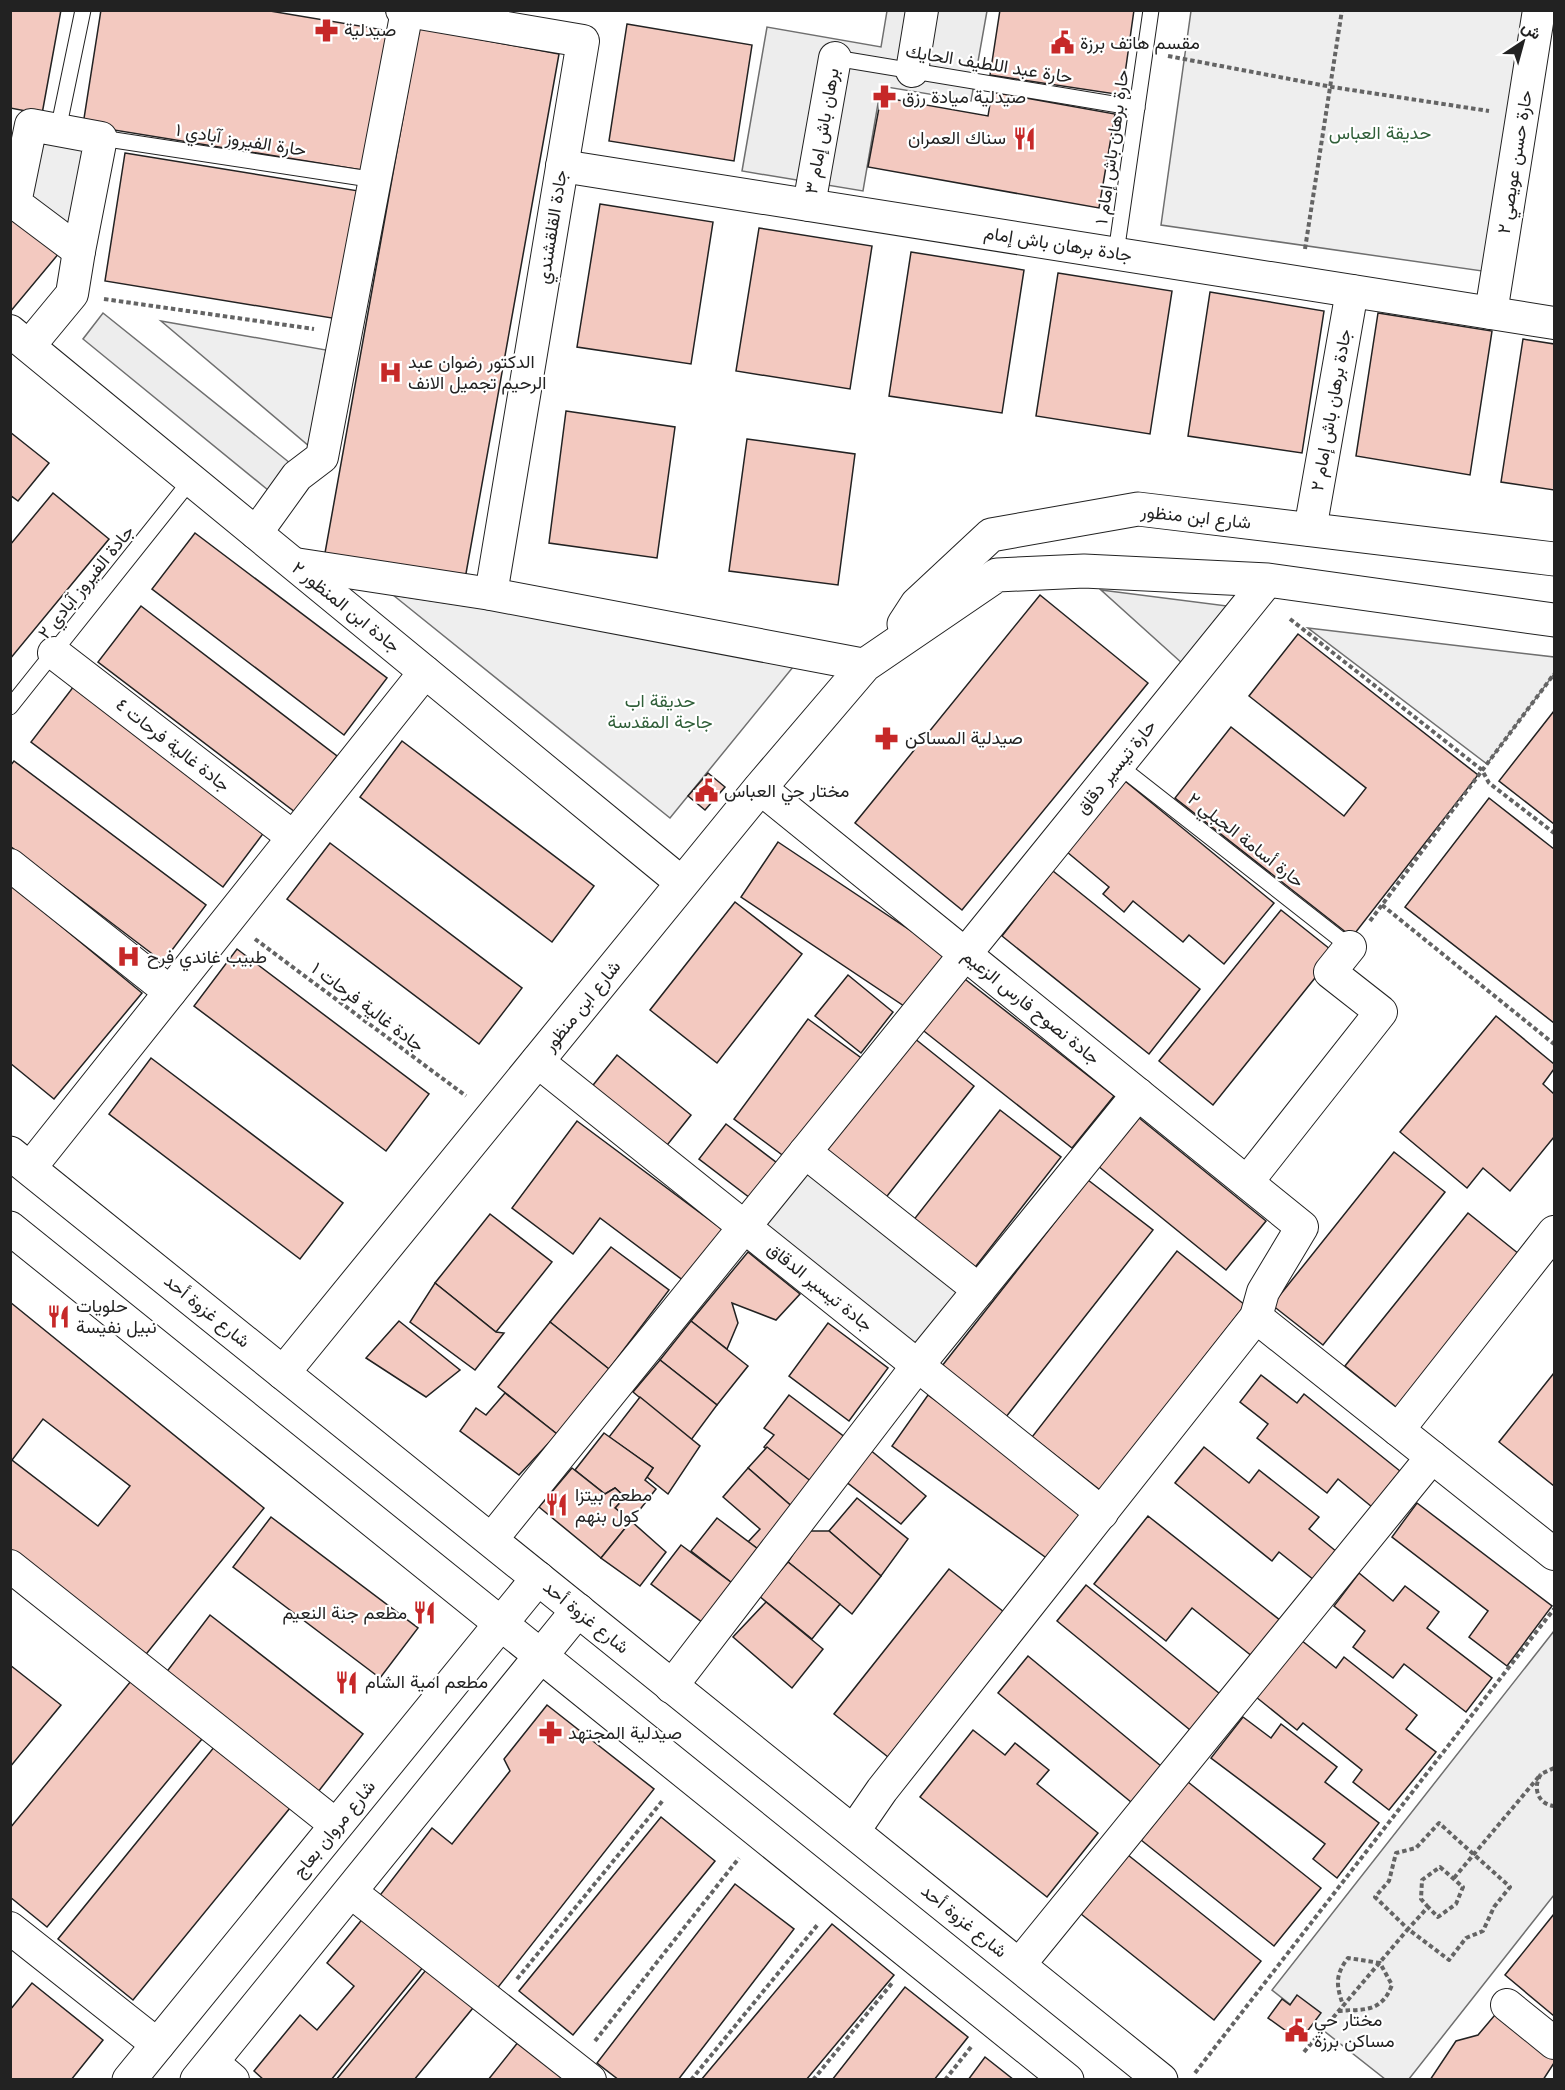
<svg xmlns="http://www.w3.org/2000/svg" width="1565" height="2090" font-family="Arial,Vazirmatn,sans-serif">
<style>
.green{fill:#eee;stroke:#6f6f6f;stroke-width:1.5}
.parking{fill:#ededed;stroke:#6f6f6f;stroke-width:1.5}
.building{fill:#f3c9c0;stroke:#222;stroke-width:1.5;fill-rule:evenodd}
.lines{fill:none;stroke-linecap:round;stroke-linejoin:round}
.lane-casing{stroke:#222;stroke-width:17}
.street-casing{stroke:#222;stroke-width:34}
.secondary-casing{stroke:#222;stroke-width:35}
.primary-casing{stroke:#222;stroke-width:35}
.path{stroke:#646464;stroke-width:4;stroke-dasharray:4.5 3;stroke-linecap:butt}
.lane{stroke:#fff;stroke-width:15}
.street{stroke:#fff;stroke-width:32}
.secondary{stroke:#fff;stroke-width:33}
.primary{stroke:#fff;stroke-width:33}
.labels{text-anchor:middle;stroke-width:4.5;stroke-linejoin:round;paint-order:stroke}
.poi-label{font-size:18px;fill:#222;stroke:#fff;text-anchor:start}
.street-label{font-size:18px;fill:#222;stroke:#fff}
.park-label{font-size:18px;fill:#2f5e38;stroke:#fff}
</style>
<rect width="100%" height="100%" fill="#fff"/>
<g class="green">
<path d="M1191 11H1526L1489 272 1161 225Z"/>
<path d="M37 131 97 143 77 237 23 198Z"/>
<path d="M161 321 326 350 309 446Z"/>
<path d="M393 595 802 656 670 818Z"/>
<path d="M1308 628 1554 657V674L1487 764Z"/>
<path d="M805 1152 979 1290 918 1365 745 1227Z"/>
<path d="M1554 1631V1895L1409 2079H1385L1272 1990Z"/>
</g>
<g class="parking">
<path d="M887 11H987L971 101 881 86 863 191 742 171 767 27 881 47Z"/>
<path d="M103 313 290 463 268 490 83 339Z"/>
<path d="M1101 590 1235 607 1183 664Z"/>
</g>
<g class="building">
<path d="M10 10H61L42 114 10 108Z"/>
<path d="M101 10H264L390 31 368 171 83 125Z"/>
<path d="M1000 10H1134L1122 95 990 75Z"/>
<path d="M627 24 752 45 734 161 609 141Z"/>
<path d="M419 28 559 54 465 579 325 553Z"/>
<path d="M992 92 1115 114 1099 208 868 167 881 97 988 116Z"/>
<path d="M125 153 365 192 344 320 105 281Z"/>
<path d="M600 204 713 222 691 364 577 347Z"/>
<path d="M10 212 60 252 10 312Z"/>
<path d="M759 228 872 246 850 389 736 371Z"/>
<path d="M911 252 1024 270 1002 413 889 396Z"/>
<path d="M1058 273 1172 291 1150 434 1036 416Z"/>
<path d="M1210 292 1324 311 1302 453 1188 436Z"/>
<path d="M1378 313 1492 331 1470 475 1356 456Z"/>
<path d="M1523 339 1554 344V490L1501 482Z"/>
<path d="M566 411 675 427 657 558 549 543Z"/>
<path d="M10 432 49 463 18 501 10 495Z"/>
<path d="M747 439 855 454 838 585 729 571Z"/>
<path d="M53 493 109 539 10 659V545Z"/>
<path d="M195 533 387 678 344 735 152 589Z"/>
<path d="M1040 595 1148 683 962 910 855 823Z"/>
<path d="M141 606 337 756 295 812 98 662Z"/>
<path d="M1298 634 1478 775 1352 937 1175 798 1231 727 1344 816 1366 788 1249 696Z"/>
<path d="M74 686 265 831 223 887 31 742Z"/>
<path d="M1554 711V824L1499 781Z"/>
<path d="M402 741 594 886 552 942 360 797Z"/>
<path d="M14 761 206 905 163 962 10 846V766Z"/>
<path d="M708 773 725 787 705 810 688 796Z"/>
<path d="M1125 781 1274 903 1224 964 1189 935 1183 942 1133 901 1124 912 1103 894 1109 887 1067 852Z"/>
<path d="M1489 798 1554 849V1023L1405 907Z"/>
<path d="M778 842 947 955 910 1010 741 897Z"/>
<path d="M330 843 522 988 479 1044 287 899Z"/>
<path d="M1053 871 1200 989 1149 1054 1002 936Z"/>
<path d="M10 884 142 993 54 1099 10 1063Z"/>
<path d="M735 902 802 954 717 1063 650 1010Z"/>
<path d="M1281 910 1335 953 1213 1105 1159 1061Z"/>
<path d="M237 949 429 1094 386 1151 194 1006Z"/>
<path d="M848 975 893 1012 861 1053 815 1016Z"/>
<path d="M961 976 1114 1096 1072 1148 920 1028Z"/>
<path d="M1496 1016 1554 1064V1069L1543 1084 1554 1094V1137L1510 1191 1483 1168 1467 1188 1400 1132Z"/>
<path d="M808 1019 864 1060 789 1160 734 1119Z"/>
<path d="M909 1034 974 1086 884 1200 819 1147Z"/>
<path d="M617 1055 691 1115 664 1149 590 1089Z"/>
<path d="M151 1058 343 1203 300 1259 109 1114Z"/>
<path d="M1000 1110 1061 1157 973 1270 912 1222Z"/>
<path d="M1138 1117 1266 1221 1226 1270 1098 1166Z"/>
<path d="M577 1121 727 1233 688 1284 600 1218 573 1254 512 1208Z"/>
<path d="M726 1124 781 1166 754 1201 699 1159Z"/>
<path d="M1394 1152 1445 1192 1323 1345 1272 1305Z"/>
<path d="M1088 1180 1153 1230 1006 1417 942 1366Z"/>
<path d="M1468 1213 1519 1254 1396 1407 1345 1366Z"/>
<path d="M490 1214 552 1262 496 1332 435 1283Z"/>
<path d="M611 1247 669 1290 609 1369 550 1322Z"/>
<path d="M1177 1251 1245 1305 1100 1490 1032 1437Z"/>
<path d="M748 1252 800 1294 776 1320 732 1303 738 1323 727 1349 691 1321Z"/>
<path d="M435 1283 496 1332 504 1333 475 1370 410 1322Z"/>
<path d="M10 1302 264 1508 143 1658 10 1551ZM43 1419 130 1486 98 1526 12 1460Z"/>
<path d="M399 1321 460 1370 426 1397 366 1358Z"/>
<path d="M691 1321 748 1366 717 1405 660 1360Z"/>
<path d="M550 1322 609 1369 557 1434 498 1387Z"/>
<path d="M828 1323 888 1368 849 1421 789 1376Z"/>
<path d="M660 1360 717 1405 691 1440 633 1392Z"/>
<path d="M1554 1373V1486L1499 1442Z"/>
<path d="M1261 1375 1297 1403 1304 1394 1400 1471 1372 1507 1338 1479 1327 1493 1257 1438 1268 1424 1240 1402Z"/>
<path d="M505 1393 557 1434 519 1475 460 1431 476 1408 486 1415Z"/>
<path d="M789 1395 850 1441 817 1486 764 1447 774 1435 764 1428Z"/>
<path d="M928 1395 1089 1512 1052 1562 892 1446Z"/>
<path d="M640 1397 700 1446 668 1494 647 1477 653 1468 609 1437Z"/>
<path d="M604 1433 653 1468 645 1480 656 1489 631 1521 615 1508 625 1497 615 1488 605 1494 575 1470Z"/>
<path d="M767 1447 817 1486 796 1510 748 1468Z"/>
<path d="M1204 1447 1249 1483 1259 1470 1319 1517 1309 1529 1337 1552 1314 1580 1279 1552 1272 1561 1175 1483Z"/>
<path d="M869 1449 926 1496 901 1524 845 1481Z"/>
<path d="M572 1468 605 1494 615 1488 625 1497 615 1508 631 1521 601 1558 539 1507Z"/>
<path d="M748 1468 796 1510 762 1552 748 1542 760 1529 723 1497Z"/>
<path d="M857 1498 908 1539 881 1576 829 1531Z"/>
<path d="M1417 1503 1552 1606 1507 1666 1469 1637 1488 1611 1392 1537Z"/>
<path d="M1148 1516 1281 1621 1253 1657 1192 1608 1166 1641 1094 1584Z"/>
<path d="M271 1517 418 1628 380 1678 233 1567Z"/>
<path d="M717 1518 762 1552 736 1586 691 1551Z"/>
<path d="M631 1521 666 1552 640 1586 601 1558Z"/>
<path d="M808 1531H829L881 1576 852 1614 788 1562Z"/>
<path d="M681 1545 736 1586 714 1631 651 1584Z"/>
<path d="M788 1562 840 1604 812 1639 759 1596Z"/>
<path d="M949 1569 1004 1612 888 1757 834 1714Z"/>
<path d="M1359 1573 1393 1601 1405 1586 1439 1612 1427 1628 1492 1678 1466 1712 1404 1664 1393 1678 1353 1647 1365 1631 1334 1606Z"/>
<path d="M1086 1585 1225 1698 1195 1734 1057 1621Z"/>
<path d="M766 1602 823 1649 792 1688 733 1637Z"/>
<path d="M210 1615 363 1734 318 1792 165 1674Z"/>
<path d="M1301 1640 1336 1668 1344 1657 1417 1715 1406 1729 1436 1752 1389 1810 1353 1782 1362 1770 1303 1723 1297 1730 1256 1697Z"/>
<path d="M1028 1656 1161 1766 1131 1802 998 1693Z"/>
<path d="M10 1665 61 1705 10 1767Z"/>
<path d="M131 1681 202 1739 47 1927 10 1897V1828Z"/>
<path d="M547 1705 654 1789 492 1995 374 1903 432 1828 452 1844 510 1771 504 1759Z"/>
<path d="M1243 1717 1271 1738 1281 1724 1337 1767 1325 1782 1379 1823 1337 1878 1313 1859 1325 1844 1211 1758Z"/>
<path d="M973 1730 1005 1755 1015 1743 1049 1770 1037 1784 1098 1833 1047 1897 920 1797Z"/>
<path d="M215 1746 290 1808 133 2000 58 1939Z"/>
<path d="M1188 1782 1321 1888 1274 1946 1141 1840Z"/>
<path d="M661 1817 715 1861 573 2035 519 1991Z"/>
<path d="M1128 1855 1261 1961 1214 2020 1081 1914Z"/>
<path d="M735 1884 794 1929 678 2080H619L597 2063Z"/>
<path d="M368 1912 428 1961 331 2080H264L254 2071 300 2015 317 2030 354 1986 327 1963Z"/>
<path d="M1554 1914V2016L1505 1975Z"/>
<path d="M832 1924 894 1975 806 2080H701Z"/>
<path d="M430 1965 477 2003 414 2080H336Z"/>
<path d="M32 1983 103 2040 71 2080H10V2010Z"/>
<path d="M905 1987 968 2037 934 2080H832Z"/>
<path d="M1297 1995 1321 2013 1300 2041 1268 2018 1282 1999 1290 2005Z"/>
<path d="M1500 2009 1554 2050V2063L1543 2080H1430L1456 2041 1478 2035Z"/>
<path d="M523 2036 565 2080H488Z"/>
<path d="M985 2057 1014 2080H968Z"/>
</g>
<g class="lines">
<defs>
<g id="lane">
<path d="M835 58 1137 108"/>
<path d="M58 130 83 10"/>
<path d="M101 138 376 180"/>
<path d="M1116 253 1151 10"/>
<path d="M10 707 191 480"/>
<path d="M1118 765 1350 947"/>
</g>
<g id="street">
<path d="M402 10 583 41 491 594"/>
<path d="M912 71 922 10"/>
<path d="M31 125 101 138 79 251 15 203Z"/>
<path d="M562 166 1554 323"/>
<path d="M809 205 835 58"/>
<path d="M1491 313 1539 10"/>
<path d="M10 331 682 883"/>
<path d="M29 346 72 294 79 251"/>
<path d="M1310 530 1352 291"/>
<path d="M256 533 297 476 322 457 407 11"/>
<path d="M295 564 491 594 865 665"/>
<path d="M54 653 293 837"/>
<path d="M760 788 1302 1227 1263 1292 1256 1317 882 1790 853 1832"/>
<path d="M10 865 170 992"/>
<path d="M537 1061 1102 1513"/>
<path d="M805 1152 979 1290"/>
<path d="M30 1168 425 672"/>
<path d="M1247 1182 1381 1012 1330 972 1350 947"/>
<path d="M1256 1317 1554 1554"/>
<path d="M1398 1430 1554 1232"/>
<path d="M491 1540 1268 580"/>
<path d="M10 1566 336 1825"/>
<path d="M671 1687 918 1365 1138 1094"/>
<path d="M351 1892 590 2080"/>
<path d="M10 1928 158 2045"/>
<path d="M1019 1965 1432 1457"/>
<path d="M1507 2005 1554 2043"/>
<path d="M212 2062 233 2080"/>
</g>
<g id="secondary">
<path d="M904 624 917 604 991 535 1138 509 1554 559"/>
<path d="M283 1373 760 788 865 665 997 575 1084 571 1268 580 1554 620"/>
<path d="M129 2080 538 1578"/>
<path d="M197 2080 578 1610"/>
</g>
<g id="primary">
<path d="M10 1153 1161 2080"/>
<path d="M10 1228 1067 2080"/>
</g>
</defs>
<use href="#lane" class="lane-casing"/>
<use href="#street" class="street-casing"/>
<use href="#secondary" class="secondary-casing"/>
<use href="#primary" class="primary-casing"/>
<g class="path">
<path d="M1168 56 1332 87 1489 111"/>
<path d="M1305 249 1342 10"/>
<path d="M104 299 314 329"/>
<path d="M1290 619 1482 770 1489 783 1554 833"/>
<path d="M1382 905 1554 1044"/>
<path d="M1370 921 1554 674"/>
<path d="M255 939 466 1096"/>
<path d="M1554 1768 1541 1774C1532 1788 1538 1804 1554 1806"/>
<path d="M1454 1878 1541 1774"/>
<path d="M517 1979 664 1799"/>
<path d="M1338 2011C1365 2009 1381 2013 1392 1985L1380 1963 1348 1958C1335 1975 1336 1985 1343 2005"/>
<path d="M595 2041 739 1858"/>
<path d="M1304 2052 1408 1929 1449 1960 1466 1938 1483 1931 1494 1907 1510 1887 1439 1823 1416 1848 1396 1853 1389 1881 1375 1897 1408 1929 1428 1907 1438 1917 1456 1904 1463 1887 1440 1867 1422 1880 1421 1899 1428 1907"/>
<path d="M1195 2073 1554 1609"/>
<path d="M691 2080 819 1923"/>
<path d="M813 2080 893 1982"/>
<path d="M945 2080 971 2047"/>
</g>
<use href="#lane" class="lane"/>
<use href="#street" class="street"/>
<use href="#secondary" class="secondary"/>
<use href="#primary" class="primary"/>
</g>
<defs>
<symbol id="pharmacy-bare" viewBox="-9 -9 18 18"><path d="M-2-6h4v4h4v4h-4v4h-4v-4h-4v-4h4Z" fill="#c62828" stroke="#fff" stroke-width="2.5" paint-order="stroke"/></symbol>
<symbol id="civic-bare" viewBox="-9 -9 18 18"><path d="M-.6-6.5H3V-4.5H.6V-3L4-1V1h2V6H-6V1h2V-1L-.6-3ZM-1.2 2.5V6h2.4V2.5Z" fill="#c62828" stroke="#fff" stroke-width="2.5" paint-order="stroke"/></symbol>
<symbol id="restaurant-bare" viewBox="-9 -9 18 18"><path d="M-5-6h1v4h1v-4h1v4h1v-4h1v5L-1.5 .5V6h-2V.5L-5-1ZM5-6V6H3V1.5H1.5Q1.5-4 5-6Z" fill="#c62828" stroke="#fff" stroke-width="2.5" paint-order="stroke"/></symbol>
<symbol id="hospital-bare" viewBox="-9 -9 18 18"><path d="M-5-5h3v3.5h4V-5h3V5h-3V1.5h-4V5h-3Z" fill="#c62828" stroke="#fff" stroke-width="2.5" paint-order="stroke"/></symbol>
</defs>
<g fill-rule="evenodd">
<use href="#pharmacy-bare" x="310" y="14" width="33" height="33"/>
<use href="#civic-bare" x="1046" y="26" width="33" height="33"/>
<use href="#pharmacy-bare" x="868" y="80" width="33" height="33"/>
<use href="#restaurant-bare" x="1008" y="122" width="33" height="33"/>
<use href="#hospital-bare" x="374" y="356" width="33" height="33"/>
<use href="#pharmacy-bare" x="870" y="722" width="33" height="33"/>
<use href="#civic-bare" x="690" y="774" width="33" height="33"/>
<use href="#hospital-bare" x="112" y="940" width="33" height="33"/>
<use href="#restaurant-bare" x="42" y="1300" width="33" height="33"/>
<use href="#restaurant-bare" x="540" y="1488" width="33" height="33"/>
<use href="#restaurant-bare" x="408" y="1596" width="33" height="33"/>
<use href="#restaurant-bare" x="330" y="1666" width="33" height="33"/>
<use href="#pharmacy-bare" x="534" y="1716" width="33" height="33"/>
<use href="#civic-bare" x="1280" y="2014" width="33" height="33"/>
</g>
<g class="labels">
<g class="poi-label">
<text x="344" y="36">صيدلية</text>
<text x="1080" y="49">مقسم هاتف برزة</text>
<text x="902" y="103">صيدلية ميادة رزق</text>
<text x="1006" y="144" text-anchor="end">سناك العمران</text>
<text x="408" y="368">الدكتور رضوان عبد<tspan x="408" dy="21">الرحيم تجميل الانف</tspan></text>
<text x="905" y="744">صيدلية المساكن</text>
<text x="724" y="797">مختار حي العباس</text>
<text x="147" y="963">طبيب غاندي فرح</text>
<text x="76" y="1312">حلويات<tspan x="76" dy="21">نبيل نفيسة</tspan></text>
<text x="575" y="1501">مطعم بيتزا<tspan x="575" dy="21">كول بنهم</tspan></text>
<text x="407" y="1619" text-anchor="end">مطعم جنة النعيم</text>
<text x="365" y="1688">مطعم امية الشام</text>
<text x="568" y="1739">صيدلية المجتهد</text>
<text x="1314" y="2026">مختار حي<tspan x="1314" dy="21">مساكن برزة</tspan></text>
</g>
<g class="street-label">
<text transform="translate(989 64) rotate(9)" y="6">حارة عبد اللطيف الحايك</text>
<text transform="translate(822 131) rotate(-80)" y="6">برهان باش إمام ٣</text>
<text transform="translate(241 140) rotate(9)" y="6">حارة الفيروز آبادي ١</text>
<text transform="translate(1112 147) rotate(-82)" y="6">حارة برهان باش إمام ١</text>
<text transform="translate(1515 162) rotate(-81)" y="6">حارة حسن عويصي ٢</text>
<text transform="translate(552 227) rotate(-81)" y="6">جادة القلقشندي</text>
<text transform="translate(1058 244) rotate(9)" y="6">جادة برهان باش إمام</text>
<text transform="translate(1331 410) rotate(-80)" y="6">جادة برهان باش إمام ٢</text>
<text transform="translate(1196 517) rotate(6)" y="6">شارع ابن منظور</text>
<text transform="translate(86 582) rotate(-51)" y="6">جادة الفيروز آبادي ٢</text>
<text transform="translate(346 607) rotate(39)" y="6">جادة ابن المنظور ٢</text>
<text transform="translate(173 745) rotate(38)" y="6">جادة غالية فرحات ٤</text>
<text transform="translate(1116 767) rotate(-51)" y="6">حارة تيسير دقاق</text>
<text transform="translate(1246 840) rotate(38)" y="6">حارة أسامة الجبلي ٢</text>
<text transform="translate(582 1006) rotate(-51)" y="6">شارع ابن منظور</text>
<text transform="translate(368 1007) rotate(37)" y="6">جادة غالية فرحات ١</text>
<text transform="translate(1031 1007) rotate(39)" y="6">جادة نصوح فارس الزعيم</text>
<text transform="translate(820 1287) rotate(39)" y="6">جادة تيسير الدقاق</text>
<text transform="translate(207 1311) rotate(39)" y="6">شارع غزوة أحد</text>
<text transform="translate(586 1617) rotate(39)" y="6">شارع غزوة أحد</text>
<text transform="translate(334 1829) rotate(-51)" y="6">شارع مروان بعاج</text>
<text transform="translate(964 1921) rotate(39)" y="6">شارع غزوة أحد</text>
</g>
<g class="park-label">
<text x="1380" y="139">حديقة العباس</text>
<text x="660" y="707">حديقة اب<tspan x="660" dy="21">جاجة المقدسة</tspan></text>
</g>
</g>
<rect width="1565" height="2090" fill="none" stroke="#222222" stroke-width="24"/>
<g transform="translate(1523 42) rotate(36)" stroke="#ffffff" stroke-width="4.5" paint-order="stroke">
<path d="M0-4.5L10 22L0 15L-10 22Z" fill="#222222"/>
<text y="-9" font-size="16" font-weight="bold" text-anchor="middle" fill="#222222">ش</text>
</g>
</svg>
